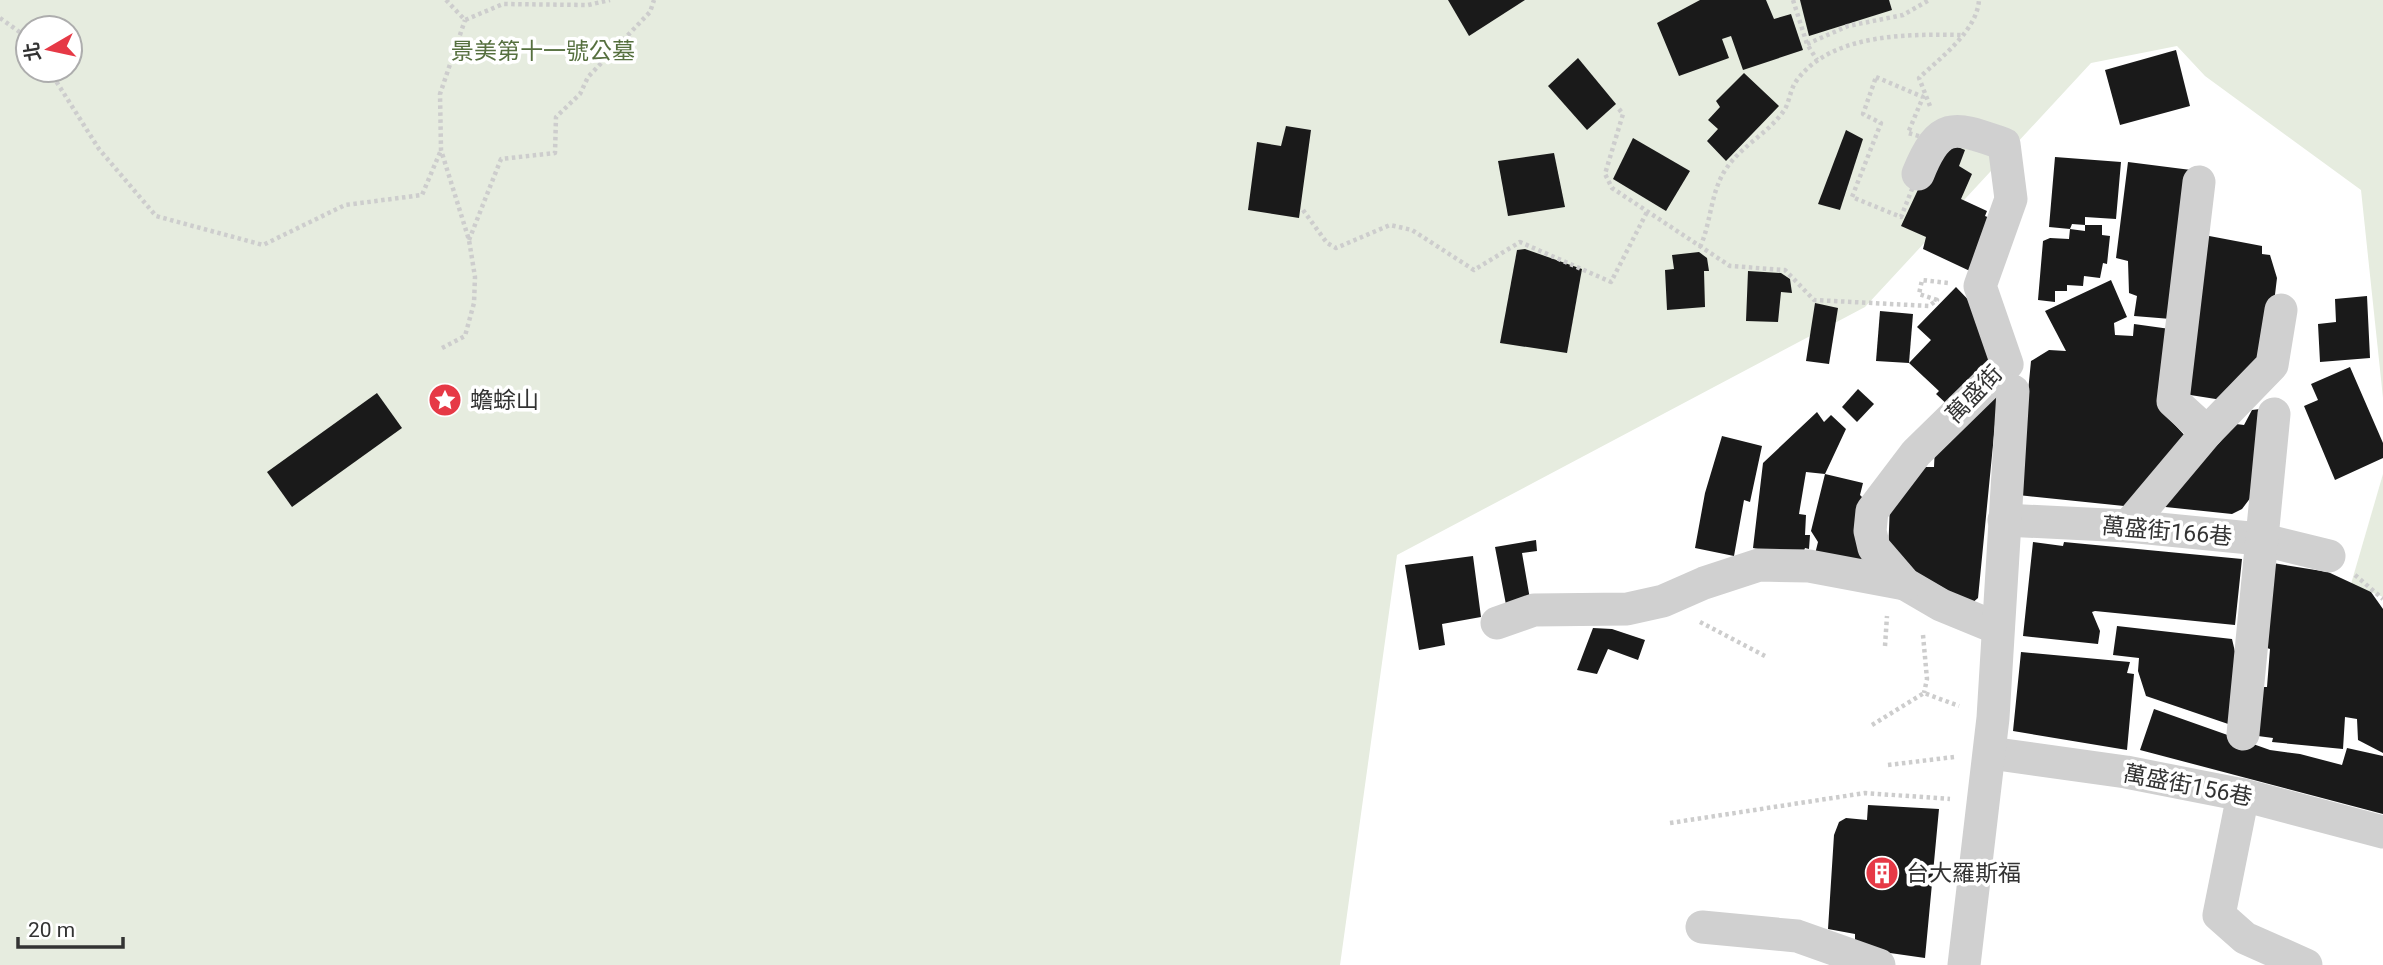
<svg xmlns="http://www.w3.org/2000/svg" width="2383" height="965" font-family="Roboto,'Noto Sans TC',sans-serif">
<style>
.green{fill:#e6ecdf;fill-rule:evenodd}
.building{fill:#1a1a1a}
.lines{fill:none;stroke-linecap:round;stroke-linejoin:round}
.path{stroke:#cdcdcd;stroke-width:4.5;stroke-dasharray:3.5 3.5;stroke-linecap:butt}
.street{stroke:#d0d0d0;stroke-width:33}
.labels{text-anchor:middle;stroke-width:7;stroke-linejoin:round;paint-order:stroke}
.park-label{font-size:23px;fill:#56703f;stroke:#fff}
.street-label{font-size:23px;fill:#333;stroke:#fff}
.poi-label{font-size:23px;fill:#333;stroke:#fff;text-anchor:start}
</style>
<rect width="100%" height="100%" fill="#fff"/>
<g class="green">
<path d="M0 0H2383V398L2361 190 2205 76 2177 46 2091 63 1865 307 1397 555 1340 965H0ZM28 28H70V70H28Z"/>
<path d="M2383 474V597L2351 584Z"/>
</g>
<g class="building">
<path d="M1448 0H1525L1469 36Z"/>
<path d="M1700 0H1766L1774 19 1791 14 1803 50 1743 70 1731 36 1722 39 1729 58 1679 76 1657 23Z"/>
<path d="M1800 0H1889L1892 10 1809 36Z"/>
<path d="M2176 50 2190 106 2120 125 2105 70Z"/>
<path d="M1578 58 1616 104 1587 130 1548 86Z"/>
<path d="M1744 73 1779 106 1726 161 1707 141 1718 129 1708 120 1720 107 1716 101Z"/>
<path d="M1286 126 1311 130 1299 218 1248 210 1257 142 1281 146Z"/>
<path d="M1846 130 1863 139 1840 210 1818 204Z"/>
<path d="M1633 138 1690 171 1666 211 1613 179Z"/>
<path d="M1953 145 1965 150 1959 166 1972 174 1961 199 1987 211 1985 216 1990 218 1972 272 1923 249 1926 237 1901 226 1937 149Z"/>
<path d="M1554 153 1565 207 1508 216 1498 161Z"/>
<path d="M2055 157 2121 162 2116 219 2085 217V225L2072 224 2070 229 2049 227Z"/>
<path d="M2128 162 2191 170 2171 319 2134 316 2137 296 2129 293 2128 261 2116 258Z"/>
<path d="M2085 225H2102V235L2110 236 2107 264 2103 263 2100 278 2084 276 2083 286 2067 285V291H2055V302L2038 300 2043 241 2050 238 2069 239 2070 229 2085 231Z"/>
<path d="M2204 235 2262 246V254L2270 255 2277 278 2268 352 2222 400 2184 394Z"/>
<path d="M1525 249 1582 269 1567 353 1500 343 1517 250Z"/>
<path d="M1699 252 1707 258 1709 271H1704L1705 307 1667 310 1665 270 1674 269 1672 255Z"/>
<path d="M1748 271 1781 273 1790 279 1792 293 1781 292 1778 322 1746 321Z"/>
<path d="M2111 280 2127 317 2114 323 2115 335 2133 336 2134 324 2170 329 2160 409 2190 441 2124 506 2018 495 2031 361 2049 350 2066 351 2045 311Z"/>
<path d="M1956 287 1978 310 1994 353 1951 408 1936 394 1939 391 1909 363 1931 340 1917 327Z"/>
<path d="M2367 296 2370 358 2320 362 2318 324 2336 322 2335 299Z"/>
<path d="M1815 303 1838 308 1829 364 1806 361Z"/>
<path d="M1880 311 1913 314 1909 363 1876 361Z"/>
<path d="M2350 367 2383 443V458L2335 480 2304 406 2318 400 2311 384Z"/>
<path d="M1999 384 1978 598 1971 604 1888 556 1890 503 1913 467H1934L1935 446Z"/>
<path d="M1858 389 1874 404 1857 422 1842 407Z"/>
<path d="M377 393 402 428 292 507 267 472Z"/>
<path d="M2260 409 2251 497 2242 509 2232 514 2156 506 2236 424 2244 425 2252 410Z"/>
<path d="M1817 412 1824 422 1831 415 1846 429 1825 474 1806 472 1799 514 1806 515 1805 535H1810L1809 549 1805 548 1802 556 1753 548 1763 463Z"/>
<path d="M1722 436 1762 446 1750 502 1744 500 1734 556 1695 548 1705 493Z"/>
<path d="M1825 474 1863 483 1860 495 1870 505 1868 553 1863 571 1814 558 1818 542 1811 531Z"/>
<path d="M1536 540 1537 551 1522 553 1531 605 1507 610 1495 547Z"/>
<path d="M2033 542 2063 546 2064 542 2242 559 2235 625 2095 611 2092 612 2100 631 2098 644 2023 636Z"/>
<path d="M1473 556 1481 617 1442 624 1445 645 1419 650 1405 565Z"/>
<path d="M2273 563 2328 572 2371 592 2383 609V753L2358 740 2357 719 2345 717 2343 749 2272 742 2273 738 2258 736 2263 687H2267L2270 649 2267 648Z"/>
<path d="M2117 626 2232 639 2239 669 2237 727 2146 696 2138 671 2139 658 2113 655Z"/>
<path d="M1593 628 1612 629 1645 640 1638 660 1608 649 1597 674 1577 670Z"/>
<path d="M2021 652 2130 662 2127 673 2134 674 2127 750 2013 731Z"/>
<path d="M2154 709 2270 750 2300 754 2342 765 2347 748 2383 756V814L2140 750Z"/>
<path d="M1868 805 1939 809 1925 958 1855 948V934L1828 929 1834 835 1839 822 1846 818 1867 820Z"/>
</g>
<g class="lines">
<g class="path">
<path d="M446 0 465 20 503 4 588 5 610 0"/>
<path d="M1793 0 1807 44 1817 60"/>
<path d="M0 18 28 38"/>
<path d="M1807 44 1848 26 1903 15 1929 0"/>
<path d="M49 70 99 149 156 216 263 245 345 205 422 195 441 150"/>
<path d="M1876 77 1923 97 1908 133 1926 138 1918 174 1901 217 1852 197 1881 123 1863 114Z"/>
<path d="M1930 106 1919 78C1940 58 1977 31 1979 0"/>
<path d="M1619 109 1623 114 1605 174 1612 188 1730 266 1785 270 1814 300 1929 306 1937 300 1919 294 1922 280 1948 283"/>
<path d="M1303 210 1327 243 1336 248 1390 225 1412 230 1474 270 1520 242 1611 282 1648 210"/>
<path d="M469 240 501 159 555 153 556 117 580 94 588 77 650 12 654 0"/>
<path d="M1700 247C1712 221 1710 190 1728 166 1743 145 1771 131 1785 109 1790 100 1790 89 1797 80 1832 33 1909 34 1962 35"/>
<path d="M442 348 465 336 474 303 475 277 469 240 441 150 440 94 465 20"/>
<path d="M2355 575 2383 599"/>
<path d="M1700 622 1765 656"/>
<path d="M1923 635 1927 679 1924 693"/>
<path d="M1885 646 1887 616"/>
<path d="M1872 725 1924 693 1959 706"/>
<path d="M1888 765 1954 757"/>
<path d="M1670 823 1865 793 1950 799"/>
</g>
<g class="street">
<path d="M1918 174C1940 119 1955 127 2004 144L2011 199 1980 286 2007 364 1916 453 1872 511 1870 531 1874 548 1905 584 1941 605 1997 628"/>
<path d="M2207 432 2272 365 2281 310"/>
<path d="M2004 520 2128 526 2260 539 2329 556"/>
<path d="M2128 526 2207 432 2173 401 2199 182"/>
<path d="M1497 623 1534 610 1627 609 1663 601 1704 583 1759 565 1809 566 1905 584"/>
<path d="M2243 734 2274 414"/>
<path d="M1990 753 2126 772 2243 795 2383 832"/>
<path d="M2243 795 2219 915 2245 938 2306 965"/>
<path d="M1702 927 1797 936 1879 965"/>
<path d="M1964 965 1993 718 2013 391"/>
</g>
</g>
<defs>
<symbol id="sight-disc" viewBox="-11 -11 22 22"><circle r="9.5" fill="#e63946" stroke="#fff"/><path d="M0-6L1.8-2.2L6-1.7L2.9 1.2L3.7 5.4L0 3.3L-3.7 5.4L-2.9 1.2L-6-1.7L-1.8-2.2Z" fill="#fff"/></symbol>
<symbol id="building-disc" viewBox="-11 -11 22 22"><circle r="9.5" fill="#e63946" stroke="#fff"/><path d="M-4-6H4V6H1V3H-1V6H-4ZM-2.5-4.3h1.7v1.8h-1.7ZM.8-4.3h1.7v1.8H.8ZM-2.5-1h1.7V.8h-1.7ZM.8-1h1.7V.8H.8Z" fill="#fff"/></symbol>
</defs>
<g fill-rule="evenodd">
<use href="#sight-disc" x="426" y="381" width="38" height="38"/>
<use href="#building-disc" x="1863" y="854" width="38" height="38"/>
</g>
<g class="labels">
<g class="park-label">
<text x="543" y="59">景美第十一號公墓</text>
</g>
<g class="street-label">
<text transform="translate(1974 394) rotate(-46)" y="8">萬盛街</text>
<text transform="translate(2167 531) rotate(5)" y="8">萬盛街166巷</text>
<text transform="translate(2188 785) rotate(11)" y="8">萬盛街156巷</text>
</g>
<g class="poi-label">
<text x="470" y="408">蟾蜍山</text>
<text x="1906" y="881">台大羅斯福</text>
</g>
</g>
<g transform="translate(49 49) rotate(261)"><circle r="33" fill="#ffffff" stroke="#adadad" stroke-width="2"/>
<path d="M0-5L12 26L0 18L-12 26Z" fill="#e63946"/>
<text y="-10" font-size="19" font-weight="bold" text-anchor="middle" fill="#333333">北</text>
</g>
<path d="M18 937v10h105v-10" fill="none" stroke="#333333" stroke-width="3.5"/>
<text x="28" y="937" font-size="21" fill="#333333" stroke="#ffffff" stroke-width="5" paint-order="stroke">20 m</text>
</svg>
